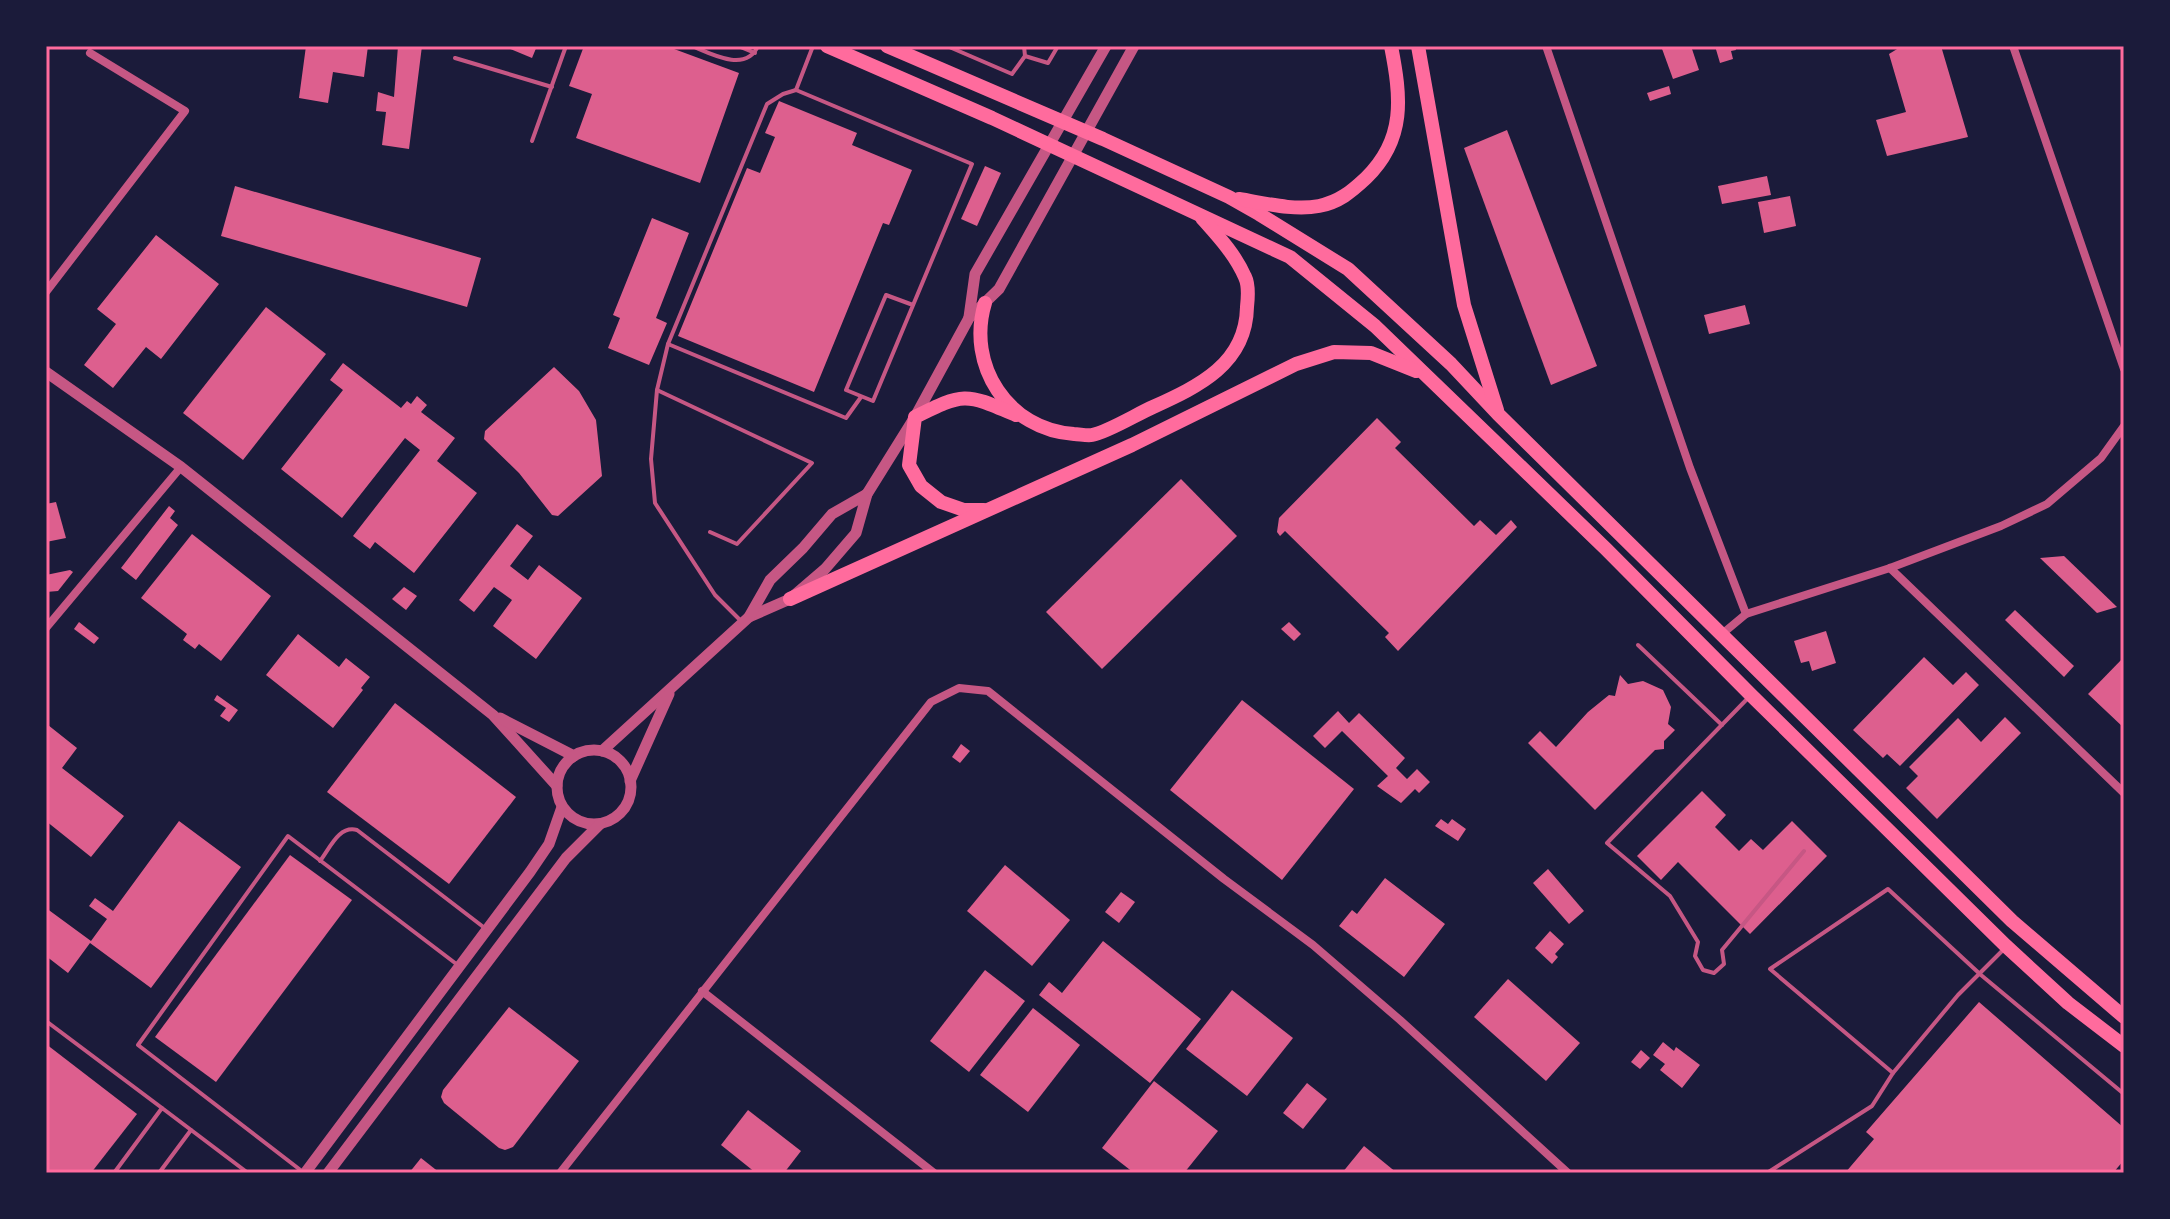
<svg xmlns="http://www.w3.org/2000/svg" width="2170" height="1219" font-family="Lato,sans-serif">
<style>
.building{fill:#dd5f8e}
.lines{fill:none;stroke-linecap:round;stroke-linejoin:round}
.service{stroke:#c65784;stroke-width:4}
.minor{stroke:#c65784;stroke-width:8}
.tertiary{stroke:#c65784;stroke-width:11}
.primary{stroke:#ff6b9d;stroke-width:14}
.neatline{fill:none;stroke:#ff6b9d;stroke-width:3}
</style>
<rect width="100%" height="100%" fill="#1b1b3a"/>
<g class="building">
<path d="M306 46H368L364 77 333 72 328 103 299 98Z"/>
<path d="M398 46H422L409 149 382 145 386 112 376 111 378 92 394 97Z"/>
<path d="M503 46H537L532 58Z"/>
<path d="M584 46H666L739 73 700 183 576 138 592 94 569 86Z"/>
<path d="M1661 46H1691L1699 70 1673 79Z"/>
<path d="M1715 46H1735L1736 50 1731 51 1733 59 1720 63Z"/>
<path d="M1902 46H1941L1968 137 1887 156 1876 120 1906 112 1889 54Z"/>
<path d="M1669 86 1671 94 1650 101 1647 93Z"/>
<path d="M779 101 857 133 852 145 912 170 889 225 883 223 814 392 678 336 747 168 760 173 775 137 765 133Z"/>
<path d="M1507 130 1597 366 1551 385 1464 148Z"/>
<path d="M985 166 1001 173 977 226 961 219Z"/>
<path d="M1767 176 1771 195 1722 204 1718 186Z"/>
<path d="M235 186 481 258 467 307 221 236Z"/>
<path d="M1790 196 1796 226 1764 233 1758 202Z"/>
<path d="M652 218 689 233 656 318 667 323 649 365 608 348 620 318 613 315Z"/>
<path d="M156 235 219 284 161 359 146 347 113 388 84 365 116 324 97 309Z"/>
<path d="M1745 305 1750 324 1709 334 1704 315Z"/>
<path d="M266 307 326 354 243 460 183 413Z"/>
<path d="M343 363 401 408 407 401 411 404 417 396 427 405 421 412 455 438 437 461 477 493 414 573 375 542 370 549 353 536 420 450 405 438 342 518 281 469 343 390 330 380Z"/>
<path d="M554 367 579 391 596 420 602 476 558 516 552 515 519 473 484 439 485 431Z"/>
<path d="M1377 418 1401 442 1395 448 1474 526 1480 520 1496 535 1511 520 1517 527 1398 651 1385 637 1389 633 1285 531 1280 536 1277 532 1279 518Z"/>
<path d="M1181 479 1237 536 1102 669 1046 612Z"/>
<path d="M56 502 66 538 46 542V504Z"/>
<path d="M169 506 175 511 170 518 178 525 136 580 121 568Z"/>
<path d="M517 524 533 536 510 566 528 580 539 565 582 598 536 659 493 626 512 600 494 587 474 612 459 600Z"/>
<path d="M192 534 271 596 221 661 199 644 195 649 183 640 187 634 141 598Z"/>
<path d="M2064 556 2117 607 2097 613 2040 558Z"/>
<path d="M70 570 73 572 58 591 46 592V575Z"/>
<path d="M404 587 417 596 406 610 392 599Z"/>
<path d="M2015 610 2074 666 2064 677 2005 620Z"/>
<path d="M79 622 99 638 94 644 74 629Z"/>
<path d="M1289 622 1301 634 1294 641 1281 629Z"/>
<path d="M1826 631 1836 663 1812 671 1809 661 1801 663 1794 641Z"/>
<path d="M298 634 339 667 346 658 370 677 361 688 363 690 333 728 266 675Z"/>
<path d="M1924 657 1953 685 1966 672 1979 685 1900 766 1887 754 1883 758 1853 730Z"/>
<path d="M2124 657V728L2088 694Z"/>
<path d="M1620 675 1628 684 1643 681 1663 690 1671 707 1668 724 1675 730 1664 741V749L1655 750 1595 810 1528 743 1540 731 1556 747 1588 712 1609 695 1615 696Z"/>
<path d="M217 695 238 710 229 722 220 716 226 708 214 700Z"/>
<path d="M1242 700 1354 789 1282 880 1170 790Z"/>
<path d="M395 703 516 797 449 884 327 792Z"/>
<path d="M1338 711 1349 723 1359 713 1405 758 1396 768 1407 779 1417 769 1430 782 1419 793 1415 789 1401 803 1377 786 1388 776 1342 731 1325 748 1313 736Z"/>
<path d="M2005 717 2021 733 1937 819 1906 788 1918 776 1909 767 1958 718 1981 742Z"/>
<path d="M48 725 77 748 62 768 124 816 91 857 46 821V728Z"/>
<path d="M961 744 970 751 960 763 952 757Z"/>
<path d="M1702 791 1726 815 1715 827 1739 851 1751 839 1763 850 1792 821 1827 856 1750 934 1678 862 1661 880 1637 856Z"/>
<path d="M1441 819 1448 824 1452 819 1466 829 1458 841 1435 826Z"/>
<path d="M179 821 241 867 151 988 90 943 68 973 46 956V908L91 941 107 919 89 906 95 898 113 911Z"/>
<path d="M290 855 352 900 216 1082 155 1037Z"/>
<path d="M1005 865 1070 920 1032 966 967 911Z"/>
<path d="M1548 869 1584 911 1569 924 1533 883Z"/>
<path d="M1385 878 1445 924 1404 977 1339 926 1352 910 1357 914Z"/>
<path d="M1121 892 1135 902 1119 923 1105 912Z"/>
<path d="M1550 931 1564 944 1555 954 1558 957 1552 964 1535 948Z"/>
<path d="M1103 941 1201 1019 1150 1083 1039 995 1049 982 1062 993Z"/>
<path d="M985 970 1025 1001 969 1072 930 1041Z"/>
<path d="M1508 979 1580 1043 1546 1081 1474 1017Z"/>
<path d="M1232 990 1293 1038 1247 1096 1186 1049Z"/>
<path d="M1979 1002 2124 1128V1160L2113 1173H1845L1874 1139 1866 1132Z"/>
<path d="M509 1007 579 1061 513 1147 505 1150 499 1148 444 1103 441 1097 443 1090Z"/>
<path d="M1033 1008 1080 1045 1028 1112 980 1075Z"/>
<path d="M1663 1042 1674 1051 1676 1047 1700 1065 1682 1088 1660 1070 1665 1064 1653 1055Z"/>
<path d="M46 1044 137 1114 91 1173H46Z"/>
<path d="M1641 1050 1650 1058 1640 1069 1631 1062Z"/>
<path d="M1154 1081 1218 1131 1184 1173H1134L1102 1148Z"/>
<path d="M1307 1083 1327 1099 1303 1129 1283 1113Z"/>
<path d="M748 1110 801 1151 784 1173H756L721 1145Z"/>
<path d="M1364 1146 1397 1173H1342Z"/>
<path d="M421 1158 440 1173H409Z"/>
</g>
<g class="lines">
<g class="service">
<path d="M692 46C711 54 746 73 758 46"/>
<path d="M738 46 755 53"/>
<path d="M813 46 796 90 972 164 873 401 846 390 886 295 913 305"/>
<path d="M947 46 1012 74 1025 56"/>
<path d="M1024 46 1025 56 1048 63 1058 46"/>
<path d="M455 58 552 87"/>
<path d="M532 141 566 46"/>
<path d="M668 344 767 104 783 94 796 90"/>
<path d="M657 390 812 463 737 544 710 532"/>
<path d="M741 621 715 595 655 503 651 459 657 390 668 344 846 418 861 397"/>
<path d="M1638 645 1722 725"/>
<path d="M1749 697 1607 843 1670 896 1698 942 1695 956 1703 970 1714 973 1724 964 1722 950 1804 851"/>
<path d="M320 861C330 848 339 825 357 830L486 929"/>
<path d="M46 1021 162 1108"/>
<path d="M1893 1073 1770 969 1888 889 1981 975 2124 1094"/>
<path d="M303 1172 138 1045 288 836 459 966"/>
<path d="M114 1173 162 1108 248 1173"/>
<path d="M159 1173 191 1130"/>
<path d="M1767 1173 1872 1106 1893 1073 1958 995 2005 948"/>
</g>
<g class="minor">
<path d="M1546 46 1690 468 1746 614"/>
<path d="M2013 46 2124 369"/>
<path d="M46 292 185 111 90 53"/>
<path d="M1890 568 2124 793"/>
<path d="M46 628 181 467"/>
<path d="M1722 634 1746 614 1890 568 2001 526 2047 504 2101 458 2124 426"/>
<path d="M702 991 934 1173"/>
<path d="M560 1173 931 702 959 688 988 691 1224 879 1313 945 1400 1020 1568 1173"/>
</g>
<g class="tertiary">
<path d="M969 317 975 274 1106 46"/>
<path d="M46 372 181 467 493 715 557 786"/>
<path d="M749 617 790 599 825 569 856 533 867 494 915 417 969 318 999 289 1134 46"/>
<path d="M500 718 574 756"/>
<circle cx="594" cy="787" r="37"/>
<path d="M602 751 749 617 770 580 803 548 832 514 867 494"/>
<path d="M630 781 669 694"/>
<path d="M305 1173 530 872 549 844 562 807"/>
<path d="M328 1173 566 858 600 824"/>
</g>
<g class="primary">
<path d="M827 46 992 118 1290 257 1375 326 1606 549 1751 695 2006 946 2068 1003 2124 1046"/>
<path d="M887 46 1103 139 1229 197 1259 214 1348 269 1451 364 1498 414 2012 921 2124 1017"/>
<path d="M1418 46 1464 305 1497 410"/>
<path d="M1239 199C1264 203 1294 211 1319 206 1339 202 1351 192 1366 178 1406 139 1401 97 1391 46"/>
<path d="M985 303C966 365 1008 430 1074 434 1079 434 1087 436 1092 435 1108 432 1137 414 1153 407 1199 386 1246 364 1247 307 1248 298 1249 285 1245 277 1235 254 1218 236 1202 218"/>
<path d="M984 510H964L941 502 921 486 909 465 915 417C965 392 965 393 1016 415"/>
<path d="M790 599 1132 445 1296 364 1334 352 1371 353 1416 371"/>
</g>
</g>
<rect width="2170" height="1219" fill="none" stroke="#1b1b3a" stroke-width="96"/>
<rect x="48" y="48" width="2074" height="1123" class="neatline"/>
</svg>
